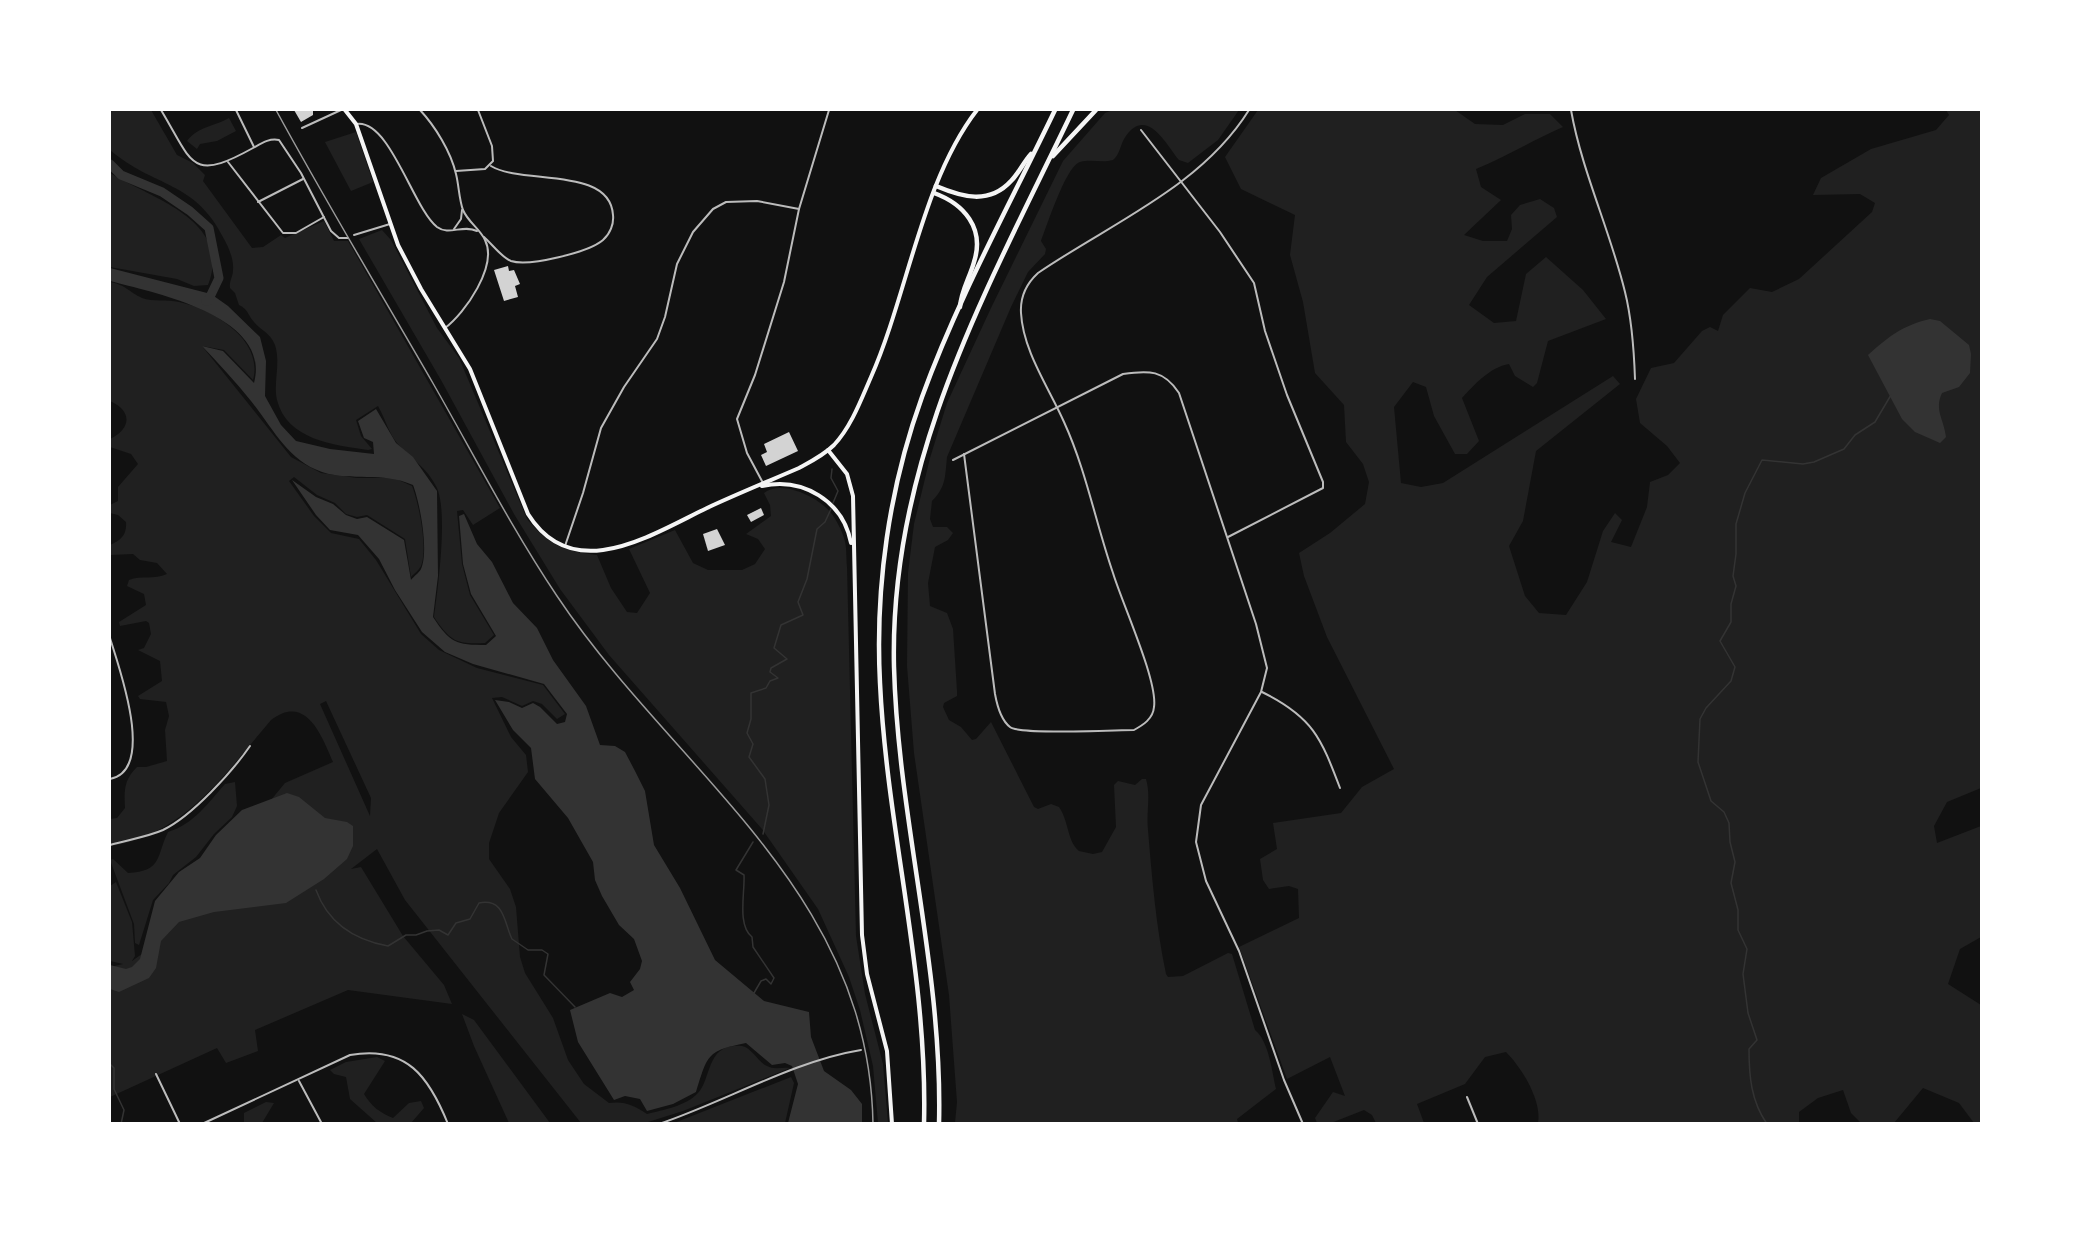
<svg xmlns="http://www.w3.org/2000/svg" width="2091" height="1233" font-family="'Fira Sans Condensed',sans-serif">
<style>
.green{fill:#202020;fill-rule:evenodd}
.water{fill:#333}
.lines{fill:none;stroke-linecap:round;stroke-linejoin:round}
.stream{stroke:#333;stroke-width:1.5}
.river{stroke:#333;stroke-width:9}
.building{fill:#d3d3d3}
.minor{stroke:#bcbcbc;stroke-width:2}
.secondary{stroke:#f5f5f5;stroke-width:4}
.motorway{stroke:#f5f5f5;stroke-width:4.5}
.rail{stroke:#9a9a9a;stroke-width:1.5}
</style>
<rect width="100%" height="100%" fill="#111"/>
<g class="green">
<path d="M110 110H151L177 155 193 163 205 175 203 181 252 248 263 247 281 235 285 238 324 221 334 241H348L500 508 473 525 463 510 457 511 462 564 470 595 494 635 485 643C456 644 451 642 434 617 438 588 448 513 437 488 427 467 411 459 397 443 389 434 385 418 378 406L356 420 361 436 372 449 368 450C334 445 287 440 277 400 273 382 281 363 275 345 270 332 261 331 254 322 247 314 249 310 239 305L235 293 230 288C229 281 233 277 233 270 234 260 229 248 224 239 195 180 154 188 110 150Z"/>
<path d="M1113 110H1239L1218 140 1188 163 1179 160C1167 146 1146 103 1124 139 1120 146 1120 154 1113 160 1102 163 1091 159 1080 162 1066 166 1047 226 1041 241L1046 249 1045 254 1028 272 1011 307 947 457C945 477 946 487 932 501L930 519 933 527H947L953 533 948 540 935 547 928 583 930 606 947 613 953 629 957 691V696L944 703 943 707 949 720 961 727 972 740 976 739 991 722 1034 807 1038 809 1051 804 1059 807C1069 821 1067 841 1079 851L1093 854 1102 852 1116 827 1114 785 1118 781 1135 785 1142 779H1146C1151 796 1146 812 1148 830 1152 878 1156 926 1166 974L1168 977 1183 976 1228 953 1232 954 1255 1030C1269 1041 1272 1072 1276 1089L1237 1119 1238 1123H955L957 1102 949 995 914 753 907 666 908 573 914 524 930 458 947 403 991 308 1063 161 1105 113Z"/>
<path d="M1258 110H1455L1475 124 1503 125 1525 114H1550L1563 127C1533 140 1506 157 1476 169L1481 187 1501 200 1464 235 1483 241H1507L1512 229 1511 215 1520 205 1540 199 1554 208 1557 217 1487 277 1469 305 1494 323 1516 321 1526 274 1546 257 1583 290 1606 319 1548 341 1537 383 1533 387 1515 376 1509 364C1490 367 1474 385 1462 398L1479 441 1467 454H1455L1434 416 1426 387 1413 382 1394 407 1401 483 1421 487 1443 483 1613 376 1620 384 1536 451 1523 521 1509 546 1525 596 1539 613 1566 615 1587 582 1603 531 1615 513 1622 520 1611 542 1631 547 1647 507 1650 482 1668 475 1680 463 1667 446 1640 423 1636 399 1651 368 1674 363 1702 331 1710 327 1718 331 1723 315 1750 288 1772 292 1799 279 1872 212 1875 203 1860 194 1813 195 1821 178 1871 149 1936 130 1949 115 1946 110H1981V788L1947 802 1934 826 1937 843 1981 826V937L1960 949 1948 984 1981 1005V1123H1974L1959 1103 1923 1088 1894 1123H1861L1851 1113 1843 1090 1818 1098 1799 1112V1123H1538C1542 1101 1522 1068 1506 1052L1485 1057 1465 1084 1417 1104 1424 1123H1376L1372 1115 1364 1110 1331 1123H1317L1315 1118 1333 1092 1345 1096 1330 1057 1287 1079 1239 947 1299 918 1298 889 1289 886 1269 889 1263 880 1260 859 1277 849 1273 823 1341 813 1362 787 1394 769 1327 637 1304 576 1299 553 1330 533 1365 504 1369 482 1363 464 1346 442 1344 405 1315 373 1303 302 1290 255 1295 215 1241 189 1225 157Z"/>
<path d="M229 118 236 131 217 141 200 144 197 149 187 141C199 126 213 127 229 118Z"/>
<path d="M356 132 373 182 351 191 325 142Z"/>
<path d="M110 173C152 199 233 220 208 285L194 286 177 279 110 267Z"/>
<path d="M382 230 391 240 437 328 459 358 527 519C549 545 563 551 597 555L611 588 627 612 637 613 650 593 629 549 675 530 693 563 708 570H742L755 564 765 549 758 539 746 534 771 516 770 505 764 493C781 479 819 497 831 513 836 519 842 531 844 538 847 546 846 558 847 567L856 936 865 994 883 1064 888 1123H878L873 1066 860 1010 849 977 818 909 762 829 609 655 560 589 514 514 441 380 359 239Z"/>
<path d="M110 282C126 285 129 292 142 298 153 302 167 299 179 302 213 309 264 340 253 380L224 350 202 346 291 457 321 473 357 478H394L412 486C419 503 428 549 421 566 419 570 414 574 411 577L405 539 367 515 357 517 346 514 335 503 317 495 294 477 289 481 314 516 331 533 359 539 376 560 421 634 439 650 477 668 543 685 565 714 557 719 542 704 533 701 522 706 502 697 492 698 511 737 526 755 528 772 499 813 489 843V859L510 889 516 907 520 957 525 973 553 1018 568 1060 584 1084 609 1103C625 1101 633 1105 647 1114 663 1110 686 1106 698 1093 712 1078 706 1042 742 1046 752 1048 758 1062 767 1066 774 1070 782 1067 790 1068L683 1111 645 1123H581L405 900 377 849 351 869 361 867 403 936 444 985 452 1004 348 990 255 1030 258 1051 226 1063 217 1048 110 1097V967L123 964 110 961V886L116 882 132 922 135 956 132 961 146 951 285 783 333 762C322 736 306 693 271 720 225 774 184 835 110 846V819L117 818 125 808C124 790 124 780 137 767H146L167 761 165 730 169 716 166 702 140 699 138 696 162 681 160 661 138 650 144 648 151 634 149 623 146 621 120 626 119 622 146 605 144 594 127 586 129 580C141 575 154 580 167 574L157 563 140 560 133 554 110 555V545C121 540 127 535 126 522L118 515 110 513V505L118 501V487L138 464 131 454 110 447V439C131 429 133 411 110 401ZM326 701 371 798 370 816 320 704Z"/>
<path d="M235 782 237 806 232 817 214 834 196 857 173 875 169 883 153 900 139 945 135 943 134 924 110 860 113 859 128 873C163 871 156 856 168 832 194 824 208 803 225 784Z"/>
<path d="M462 1014 474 1020 550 1123H509L474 1046Z"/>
<path d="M377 1057 385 1061 364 1094C371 1106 380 1113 393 1118L409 1103 421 1101 424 1108 411 1123H377L350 1099 346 1077 334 1074 330 1070 346 1062Z"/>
<path d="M791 1077 794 1083 785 1123H674Z"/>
<path d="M266 1102 274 1103 262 1123H244V1113Z"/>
</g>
<g class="water">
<path d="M110 268 211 294 228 306 260 337 266 361 265 396 281 425 296 441 330 449 374 454 373 442 364 438 358 421 376 409 396 443 413 457 437 491 438 576 433 617C450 643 456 645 486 645L496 636 471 594 463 564 459 516 464 514 477 544 492 562 513 603 537 628 553 660 586 706 600 745 615 746 625 752 635 771 645 791 654 845 680 888 715 960 764 1001 809 1012 811 1037 824 1071 851 1090 862 1104V1123H788L798 1084 792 1066 785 1063 772 1065 746 1043C706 1051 708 1055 696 1092L673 1104 647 1111 640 1099 625 1096 614 1100 578 1042 570 1010 610 993 622 997 634 990 630 982 640 969 642 961 634 939 619 925 602 896 595 880 593 862 568 818 535 779 531 748 513 730 495 700 509 702 522 708 533 703 540 707 557 724 565 722 567 714 544 684 473 664 445 652 422 632 395 590 379 559 358 535 330 530 316 515 292 480 316 497 333 504 346 515 357 519 367 517 404 540 411 580C414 576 419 573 421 569 429 551 420 503 413 485 381 471 353 482 322 472 287 460 273 428 251 401 236 382 219 364 202 346L223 351 254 383C272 316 155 293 110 281Z"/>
<path d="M1930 319 1940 321 1969 345 1971 354 1970 373 1959 387 1942 393C1934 410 1944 419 1946 437L1940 443 1915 432 1902 419 1868 355C1888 337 1903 325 1930 319Z"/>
<path d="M287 793 299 797 325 818 347 822 353 826V846L347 859 324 879 286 903 214 912 179 922 161 941 156 968 149 978 119 992 110 989V965L126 969 132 967 140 959 155 901 179 872 200 858 216 835 242 810Z"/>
</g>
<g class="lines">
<g class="stream">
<path d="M832 469 831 478 838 491 833 503"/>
<path d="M763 834 769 805 765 779 749 757 753 744 747 733 751 719V693L766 688 770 681 778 678 770 672 771 668 787 659 774 648 781 625 803 615 798 602 807 579 817 529 825 522 831 509"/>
<path d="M316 890C328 923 355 940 388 946L406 935H416L427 931 439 930 448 935 456 923 470 919 479 903C505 898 504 923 512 939L528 950H542L548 954 544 975 575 1007"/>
<path d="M751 993H754L761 981 766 979 771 984 774 978 753 947 752 937C737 925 745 893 744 875L736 870 753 842"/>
<path d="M110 1064 114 1068V1089L124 1110 121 1124"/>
<path d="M1767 1124C1751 1101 1749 1076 1749 1049L1757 1040 1748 1013 1743 974 1747 949 1738 930V910L1731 883 1735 862 1730 842 1729 823 1724 812 1711 801 1698 762 1700 719 1706 708 1731 681 1735 667 1720 641 1731 622V604L1736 586 1733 576 1736 554V524L1745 493 1762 460 1803 464 1814 462 1844 449 1855 435 1875 422 1891 395"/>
</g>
<path class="river" d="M110 164 121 175 162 192 190 211 209 228 219 278 208 301H206"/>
</g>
<g class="building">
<path d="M294 110H313V115L301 122Z"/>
<path d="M508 266 509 271 514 270 520 284 515 286 518 297 504 301 494 270Z"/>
<path d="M789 432 798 451 766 466 761 455 767 452 764 444Z"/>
<path d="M761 508 764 515 751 522 747 515Z"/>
<path d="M717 529 725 545 708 551 703 534Z"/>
</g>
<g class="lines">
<g class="minor">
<path d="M161 110C193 163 190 183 253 148 262 143 269 138 279 140L301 173 331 231 339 238H348"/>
<path d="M236 110 254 147"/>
<path d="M420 110C435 126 451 152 456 174 459 186 459 199 463 210 468 222 480 229 485 240 498 266 465 313 445 328"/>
<path d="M1571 110C1582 172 1610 230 1625 292 1632 320 1634 350 1635 379"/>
<path d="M357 124C390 120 413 208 437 227 449 236 463 224 477 231"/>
<path d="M302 128 341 110"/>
<path d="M1141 130 1220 232 1254 283 1265 331 1287 395 1323 482V488L1228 537"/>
<path d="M228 162 283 233H296L324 217"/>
<path d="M456 171 485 169 493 161 492 146 478 110"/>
<path d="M258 202 303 179"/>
<path d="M454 229 461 219 462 210"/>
<path d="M354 235 390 224"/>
<path d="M484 237C492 244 501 257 511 261 529 267 589 252 603 240 610 234 614 224 613 215 610 166 522 185 491 166"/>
<path d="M964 454 995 694C997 705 1001 720 1010 727 1019 735 1116 730 1134 730 1143 725 1153 719 1154 707 1158 681 1122 603 1113 573 1096 524 1086 470 1064 422 1049 388 1023 351 1021 313 1020 296 1026 284 1038 273 1111 223 1201 187 1249 110"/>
<path d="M953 460 1123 374C1149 370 1164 370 1179 393L1256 624 1267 668 1261 692 1201 805 1196 842 1206 881 1239 951 1284 1080 1303 1124"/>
<path d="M763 483 747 453 737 419 755 375 784 282 799 209 829 110"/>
<path d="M565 546 583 493 601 428 624 387 657 339 665 317 677 264 693 232 713 209 726 202 757 201 799 209"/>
<path d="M110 638C118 665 157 770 110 779"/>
<path d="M1262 692C1313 717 1321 738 1340 788"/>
<path d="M110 845C127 840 147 837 163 830 192 816 232 772 250 746"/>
<path d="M156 1074 180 1124"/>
<path d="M299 1081 322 1124"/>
<path d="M1467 1097 1478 1124"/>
<path d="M202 1124 350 1055C407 1045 429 1077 448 1124"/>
<path d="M659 1124C725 1102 793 1061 861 1050"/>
</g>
<g class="secondary">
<path d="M345 110 356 124 398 245 421 289 470 369 528 514C573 586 651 535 707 508 737 494 769 481 799 468 812 461 824 455 834 445 851 427 861 400 871 377 908 293 922 181 977 110"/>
<path d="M828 450 847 474 853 496 862 935 867 974 887 1051 892 1124"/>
<path d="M762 486C803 477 843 501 851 543"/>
</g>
<g class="motorway">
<path d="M1053 156 1096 110"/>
<path d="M936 186C962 197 989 205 1011 181 1019 173 1023 163 1031 154"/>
<path d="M934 193C964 204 985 228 974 262 970 277 961 291 960 307"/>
<path d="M924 1124C928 974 887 831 880 683 875 587 889 488 922 397 958 298 1010 204 1055 110"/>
<path d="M939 1124C943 969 898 820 894 667 889 460 987 290 1073 110"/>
</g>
<path class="rail" d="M276 110C326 202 381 293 434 385 474 455 512 529 557 596 675 773 869 888 873 1124"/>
</g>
<rect width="2091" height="1233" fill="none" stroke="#ffffff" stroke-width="222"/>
</svg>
